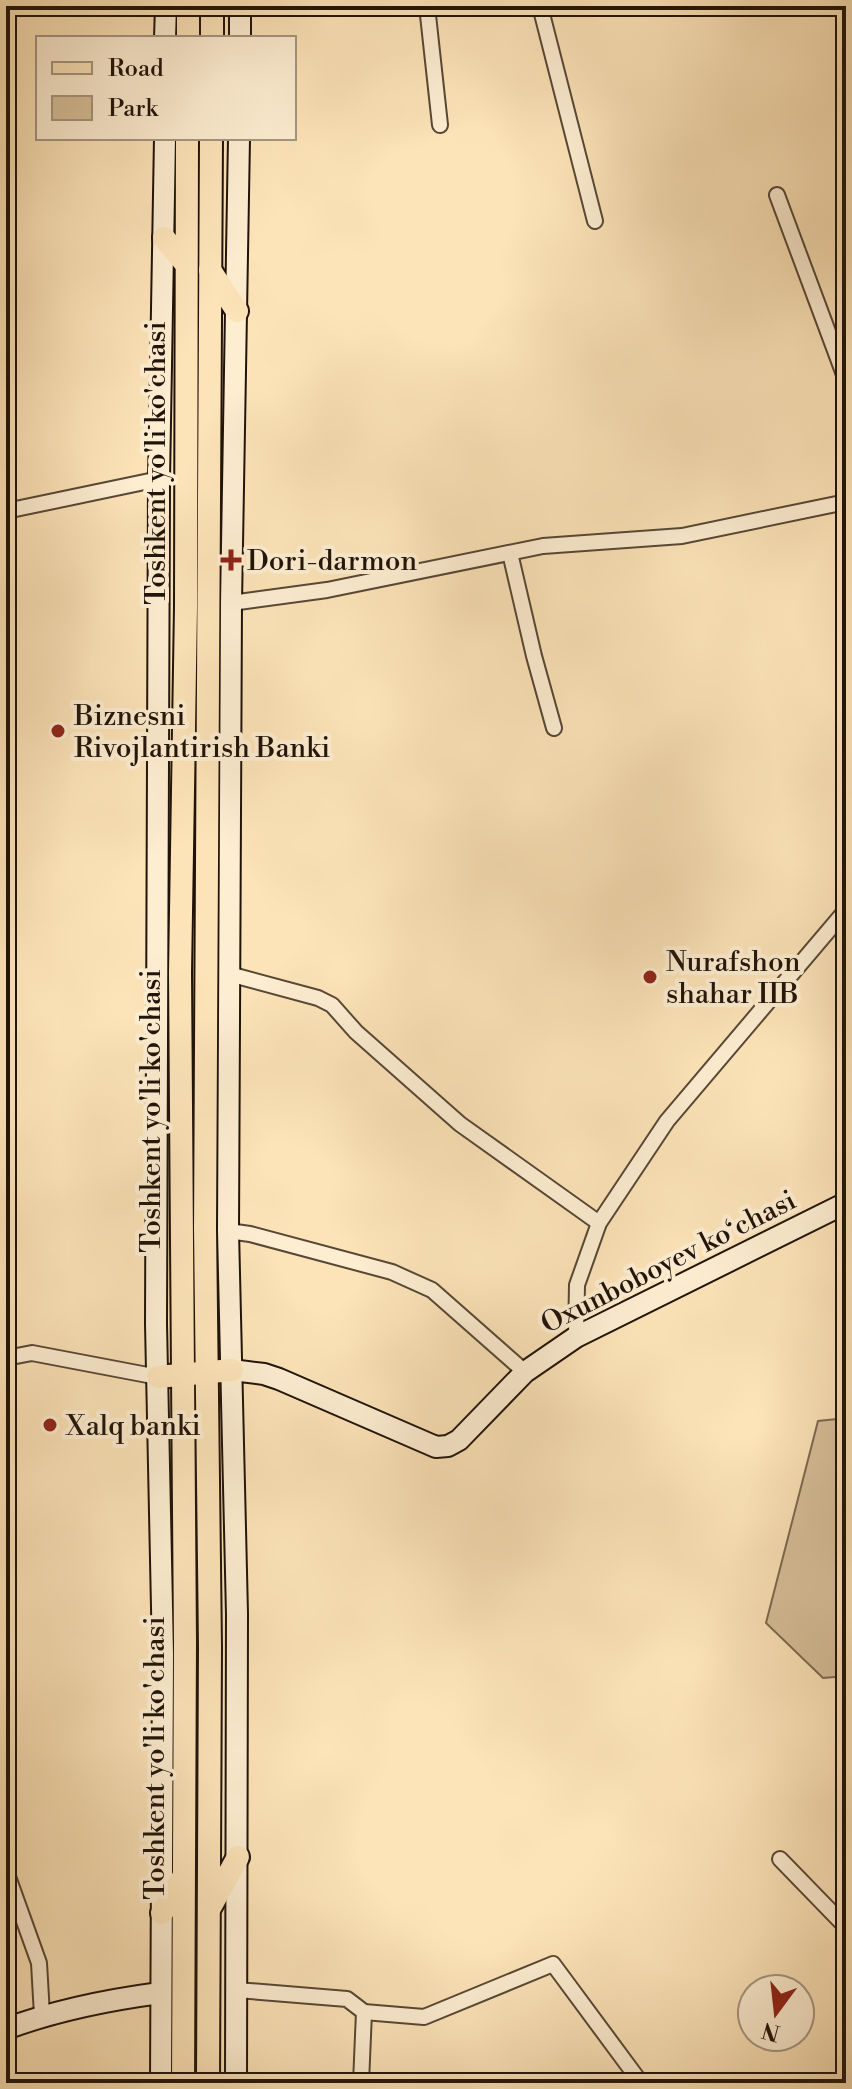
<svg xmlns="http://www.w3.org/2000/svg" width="852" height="2089" font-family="'Libre Bodoni',serif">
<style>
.green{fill:#d7c09a;stroke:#7c6a52;stroke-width:2}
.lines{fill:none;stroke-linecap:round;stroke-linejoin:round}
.street-casing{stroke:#574735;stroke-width:18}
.secondary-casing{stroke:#201309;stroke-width:24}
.primary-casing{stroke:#201309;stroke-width:26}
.street{stroke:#fdedd1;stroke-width:14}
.secondary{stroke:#fdedd1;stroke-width:20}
.primary{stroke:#fce3b8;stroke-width:22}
.poi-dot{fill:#8f2418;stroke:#fdedd1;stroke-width:3}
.labels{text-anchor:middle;stroke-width:8;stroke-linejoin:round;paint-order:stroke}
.street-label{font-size:28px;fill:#201309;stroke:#fdedd1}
.poi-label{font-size:28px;fill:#201309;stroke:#fdedd1;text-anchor:start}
</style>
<rect width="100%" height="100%" fill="#fce3b8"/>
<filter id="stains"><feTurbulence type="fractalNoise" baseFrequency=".0025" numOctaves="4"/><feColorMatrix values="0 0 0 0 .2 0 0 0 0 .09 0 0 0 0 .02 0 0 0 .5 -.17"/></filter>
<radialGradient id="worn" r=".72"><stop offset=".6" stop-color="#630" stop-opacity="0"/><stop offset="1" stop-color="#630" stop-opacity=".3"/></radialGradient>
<path class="green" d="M846 1418V1676L823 1678 766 1623 818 1421Z"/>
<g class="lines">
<defs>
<g id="street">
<path d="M427 6 440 125"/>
<path d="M540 6 595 221"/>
<path d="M777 195 846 380"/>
<path d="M6 511 159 479"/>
<path d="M510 553 534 656 554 728"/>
<path d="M231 603 327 590 543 546 682 536 846 502"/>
<path d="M229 974 318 998 332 1005 356 1032 460 1124 599 1223"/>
<path d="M228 1231 250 1234 392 1272 432 1290 525 1372"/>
<path d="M576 1337 577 1285 599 1223 667 1121 846 910"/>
<path d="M6 1358 32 1353 158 1377"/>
<path d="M780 1859 846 1927"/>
<path d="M6 1871 39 1963 42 2015"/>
<path d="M237 1990 347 1999 364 2012 424 2017 553 1964 641 2083"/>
<path d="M361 2083 364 2012"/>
</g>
<g id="secondary">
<path d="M165 38 166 6"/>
<path d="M240 38V6"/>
<path d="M232 1370 264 1374 279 1379 436 1447 448 1446 459 1440 525 1372 576 1337 846 1203"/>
<path d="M6 2029C56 2010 107 2000 160 1993"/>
<path d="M161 2083 163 1654 156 1324 159 479 165 138"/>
<path d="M236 2083 237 1614 228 1231 231 603 239 138"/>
</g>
<g id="primary">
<path d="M188 38V6"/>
<path d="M212 38V6"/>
<path d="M164 238 185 263"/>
<path d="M210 270 237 311"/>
<path d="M158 1377 232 1370"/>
<path d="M211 1906 238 1857"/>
<path d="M162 1913 183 1877"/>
<path d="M183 2083 185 1642 180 973 186 607 187 138"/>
<path d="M208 2083 210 1647 205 1228 211 138"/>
</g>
</defs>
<use href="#street" class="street-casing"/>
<use href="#secondary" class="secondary-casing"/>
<use href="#primary" class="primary-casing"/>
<use href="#street" class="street"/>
<use href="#secondary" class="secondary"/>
<use href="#primary" class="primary"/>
</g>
<g class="poi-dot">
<path d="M227 548h8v8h8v8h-8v8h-8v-8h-8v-8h8z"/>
<circle cx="58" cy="731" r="8"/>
<circle cx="650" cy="977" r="8"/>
<circle cx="50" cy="1425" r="8"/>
</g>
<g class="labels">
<g class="street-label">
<text transform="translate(155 463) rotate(-90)" y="10">Toshkent yo'li ko'chasi</text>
<text transform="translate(150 1111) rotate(-90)" y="10">Toshkent yo'li ko'chasi</text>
<text transform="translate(668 1261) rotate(-27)" y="10">Oxunboboyev ko‘chasi</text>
<text transform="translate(154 1758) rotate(-90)" y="10">Toshkent yo'li ko'chasi</text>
</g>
<g class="poi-label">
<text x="247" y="570">Dori-darmon</text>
<text x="74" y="725">Biznesni<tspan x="74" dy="32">Rivojlantirish Banki</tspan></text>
<text x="666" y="971">Nurafshon<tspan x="666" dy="32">shahar IIB</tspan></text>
<text x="66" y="1435">Xalq banki</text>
</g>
</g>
<rect width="852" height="2089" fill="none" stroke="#fce3b8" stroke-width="32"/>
<rect x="8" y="8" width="836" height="2073" fill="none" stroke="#201309" stroke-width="4"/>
<rect x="16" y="16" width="820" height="2057" fill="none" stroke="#201309" stroke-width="2"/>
<rect x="36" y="36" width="260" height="104" fill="#fdedd1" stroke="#a59681" stroke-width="2"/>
<rect x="52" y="62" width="40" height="12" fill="#fce3b8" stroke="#a59681" stroke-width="2"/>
<text x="108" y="76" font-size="24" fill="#201309">Road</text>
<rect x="52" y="96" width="40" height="24" fill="#d7c09a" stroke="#a59681" stroke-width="2"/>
<text x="108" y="116" font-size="24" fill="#201309">Park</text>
<g transform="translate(776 2013) rotate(195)"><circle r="38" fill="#fdedd1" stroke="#a59681" stroke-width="2"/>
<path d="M0-6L14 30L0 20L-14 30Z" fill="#8f2418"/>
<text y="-12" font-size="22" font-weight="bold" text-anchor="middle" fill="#201309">N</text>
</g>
<rect width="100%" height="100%" filter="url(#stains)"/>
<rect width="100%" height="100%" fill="url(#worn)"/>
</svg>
